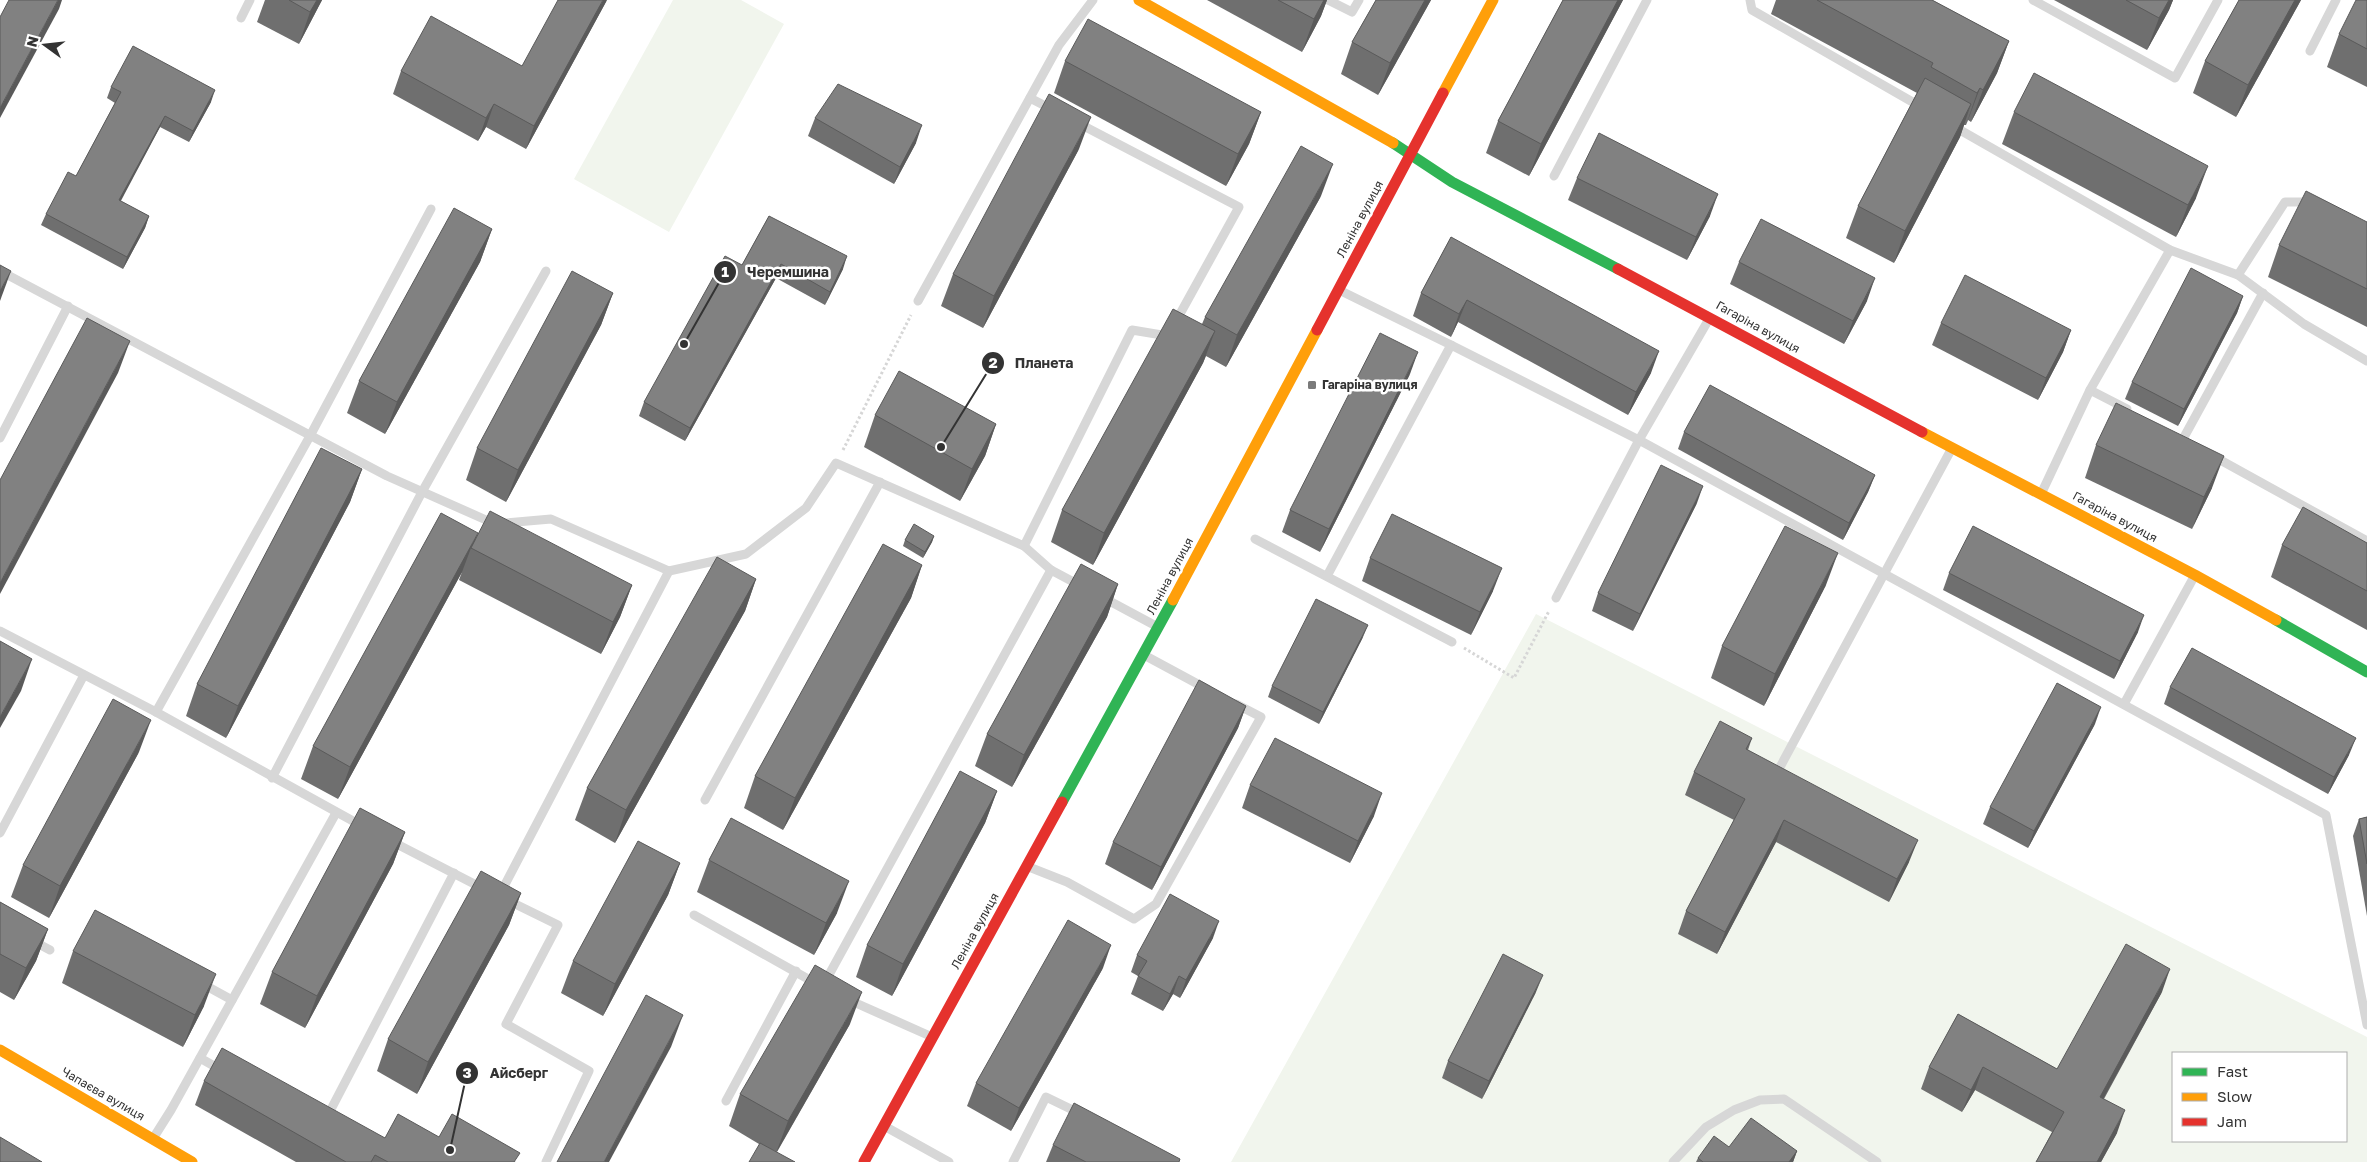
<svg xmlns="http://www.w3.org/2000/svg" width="2367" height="1162" font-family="'Golos Text',sans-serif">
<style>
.green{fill:#f1f5ed;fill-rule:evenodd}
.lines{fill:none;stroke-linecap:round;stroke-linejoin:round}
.path{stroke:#d6d6d6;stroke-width:3;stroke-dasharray:2.5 2.5;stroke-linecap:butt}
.lane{stroke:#d7d7d7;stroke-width:9}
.fast{stroke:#30b455;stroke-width:11}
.slow{stroke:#ff9f0a;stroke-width:11}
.jam{stroke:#e5322d;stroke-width:11}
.wall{fill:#6f6f6f}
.shaded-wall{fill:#5a5a5a}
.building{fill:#818181;stroke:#5a5a5a}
.poi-dot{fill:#7a7a7a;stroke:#fff;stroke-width:2}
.labels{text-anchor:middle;stroke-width:5;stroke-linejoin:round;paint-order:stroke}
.street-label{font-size:12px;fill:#333;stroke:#fff}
.poi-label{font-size:12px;font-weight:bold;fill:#333;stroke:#fff;text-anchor:start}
.leader{fill:none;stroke:#333;stroke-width:2}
.callout-dot{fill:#333;stroke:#fff;stroke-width:2}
.mark-label{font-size:15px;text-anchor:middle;font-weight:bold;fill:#fff}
.callout-label{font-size:14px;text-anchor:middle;font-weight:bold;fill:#333;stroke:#fff;stroke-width:5;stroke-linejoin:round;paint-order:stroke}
</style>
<rect width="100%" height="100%" fill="#fff"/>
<g class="green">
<path d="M673 0H741L784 24 669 232 574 179Z"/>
<path d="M1536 614 2367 1037V1162H1231ZM2173 1053H2346V1141H2173Z"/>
</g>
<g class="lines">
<g class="path">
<path d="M843 450 911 315"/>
<path d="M1464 648 1514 678 1549 611"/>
</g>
<g class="lane">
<path d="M1328 0 1352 12 1359 0"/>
<path d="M1750 0 1752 10 1923 108"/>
<path d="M2033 0 2175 78 2218 0"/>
<path d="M241 18 250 0"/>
<path d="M2310 51 2336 0"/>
<path d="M1030 98 1053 110"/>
<path d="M1076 122 1239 207 1175 323"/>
<path d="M1953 126 2170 250 2238 275 2304 324 2367 361"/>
<path d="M1554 176 1647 0"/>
<path d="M0 271 387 476 495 524 551 519 669 571 746 554 806 508 836 463 1024 546 1051 570 1081 586"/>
<path d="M2238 275 2285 202H2311"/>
<path d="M918 301 1059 45 1093 0"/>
<path d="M1451 345 1639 440 2326 815 2367 1025"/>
<path d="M2090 390 2127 409"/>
<path d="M0 438 68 306"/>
<path d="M2183 439 2263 293"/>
<path d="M2213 456 2367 541"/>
<path d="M2042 492 2090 390 2170 250"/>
<path d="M1255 539 1452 642"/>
<path d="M1024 546 1132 330 1168 336 1169 335"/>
<path d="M1327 576 1451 345 1339 290"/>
<path d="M1102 597 1156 626"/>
<path d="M1556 598 1639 440 1709 319"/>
<path d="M0 631 156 712 362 826"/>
<path d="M1144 655 1207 689"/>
<path d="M2124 704 2195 575"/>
<path d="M156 712 310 436 431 209"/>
<path d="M1779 769 1952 448"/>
<path d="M272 778 422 492 546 271"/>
<path d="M705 800 880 482"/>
<path d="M0 833 84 675"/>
<path d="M389 840 484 889"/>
<path d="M1029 867 1067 882 1134 919 1156 904 1261 717 1236 704"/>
<path d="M500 894 669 571"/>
<path d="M507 900 558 925 506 1024 589 1071 546 1162"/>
<path d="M694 915 817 984"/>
<path d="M33 941 50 950"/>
<path d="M825 982 1051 570"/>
<path d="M201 983 232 1000"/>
<path d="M849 1000 930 1036"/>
<path d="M200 1058 221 1070"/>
<path d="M726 1101 796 971"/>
<path d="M327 1117 454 873"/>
<path d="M886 1127 949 1162"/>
<path d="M154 1137 171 1110 336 813"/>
<path d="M1013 1162 1046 1097 1081 1114"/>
<path d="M1673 1162 1706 1127 1734 1110 1760 1100 1784 1099 1877 1162"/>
</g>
<g class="fast">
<path d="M1393 143 1452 182 1618 269"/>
<path d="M2276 620 2367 672"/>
<path d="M1062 802 1173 600"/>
</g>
<g class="slow">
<path d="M1139 0 1393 143"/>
<path d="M1443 93 1493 0"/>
<path d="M1922 432 2195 575 2276 620"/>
<path d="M1173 600 1317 330"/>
<path d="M0 1050 192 1162"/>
</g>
<g class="jam">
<path d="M1618 269 1922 432"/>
<path d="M1317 330 1443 93"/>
<path d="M864 1162 1062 802"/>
</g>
</g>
<g class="wall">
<path d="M265 0H322L299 44 257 22Z"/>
<path d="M607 0 526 149 486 127 478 141 393 94 401 71 522 66Z"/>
<path d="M1207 0H1327L1321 16 1302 52Z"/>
<path d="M1376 0H1431L1378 95 1341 74 1352 42Z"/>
<path d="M1563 0H1623L1529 176 1486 153 1498 121Z"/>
<path d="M1776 0H1932L2009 41 1997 73 1971 122 1968 120 1966 125H1964L1960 137 1894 263 1846 238 1858 206 1917 93 1771 14Z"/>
<path d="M2054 0H2173L2169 10 2147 50Z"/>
<path d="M2239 0H2301L2236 117 2193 93 2205 61Z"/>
<path d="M2367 0V87L2327 67 2339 34Z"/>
<path d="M1065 61 1261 112 1249 144 1226 186 1054 93Z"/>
<path d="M111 87 211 102 189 142 160 127 120 201 149 216 145 228 123 269 41 225 46 214 76 176 115 103 107 98Z"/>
<path d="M2014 112 2196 198 2176 237 2002 144Z"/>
<path d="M815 118 916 143 894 184 808 136Z"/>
<path d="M1079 149 983 328 941 306 953 274Z"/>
<path d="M1577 178 1710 216 1687 260 1568 200Z"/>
<path d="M1321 196 1226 367 1206 356 1203 363 1093 565 1051 542 1062 510 1202 324 1205 317Z"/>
<path d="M769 216 843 269 825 305 776 278 685 441 639 416 644 402 742 265Z"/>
<path d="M2367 222V327L2268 277 2279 245Z"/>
<path d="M492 229 480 262 385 434 347 413 359 381Z"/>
<path d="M1451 237 1651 373 1628 415 1458 322 1451 337 1413 316 1421 293Z"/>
<path d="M1739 262 1867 301 1844 344 1730 284Z"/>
<path d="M613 293 601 325 506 502 466 480 477 448Z"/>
<path d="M2243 296 2237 313 2178 426 2125 399 2132 382Z"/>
<path d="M1941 323 2071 330 2063 352 2038 400 1932 345Z"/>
<path d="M1410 374 1320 552 1282 532 1290 510Z"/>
<path d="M875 415 996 424 985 456 960 501 864 447Z"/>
<path d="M1684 432 1875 475 1868 492 1843 540 1678 449Z"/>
<path d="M2096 445 2212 488 2192 529 2085 478Z"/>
<path d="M362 469 350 502 226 738 186 716 197 684Z"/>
<path d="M1697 503 1633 631 1592 611 1598 593Z"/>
<path d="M934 536 932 542 923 558 903 546 905 540Z"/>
<path d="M475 540 632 585 620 617 601 654 459 580 462 572 338 799 301 779 313 746Z"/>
<path d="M2367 543V630L2271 577 2282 545Z"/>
<path d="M1370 558 1493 591 1471 635 1362 581Z"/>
<path d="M922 565 911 598 783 830 744 808 755 776Z"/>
<path d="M1949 573 2138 632 2114 679 1943 590Z"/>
<path d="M756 579 745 611 615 843 575 820 587 788Z"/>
<path d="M1118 584 1107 617 1012 787 975 766 987 734Z"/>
<path d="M1826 585 1764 706 1711 678 1722 646Z"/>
<path d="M1363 637 1319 724 1268 697 1272 686Z"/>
<path d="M2170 687 2349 755 2328 794 2164 704Z"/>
<path d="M1246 706 1238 728 1152 890 1105 864 1113 842Z"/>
<path d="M2095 724 2028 848 1983 824 1990 807Z"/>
<path d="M1752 738 1748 750 1909 862 1889 902 1776 842 1717 954 1678 934 1686 911 1734 820 1685 795 1694 772Z"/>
<path d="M139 752 49 918 11 897 23 865Z"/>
<path d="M1250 785 1374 816 1350 863 1242 808Z"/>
<path d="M997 791 985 823 892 996 856 977 867 945Z"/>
<path d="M2367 817V916L2353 836 2359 819Z"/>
<path d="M405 832 393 864 305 1028 260 1004 272 972Z"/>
<path d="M709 860 837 913 814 955 697 892Z"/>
<path d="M680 863 668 895 603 1016 561 993 573 961Z"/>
<path d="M521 893 509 925 417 1094 377 1071 388 1039Z"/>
<path d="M0 902 48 929 36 961 14 1000 0 992Z"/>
<path d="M1213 938 1180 998 1173 994 1163 1011 1131 994 1138 976 1131 972 1137 955Z"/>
<path d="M73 951 204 1006 183 1047 62 983Z"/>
<path d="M1103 968 1011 1131 967 1106 976 1083Z"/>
<path d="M1536 992 1482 1099 1442 1078 1448 1061Z"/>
<path d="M2162 992 2104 1099 2117 1133 2101 1162H2036L2052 1132 1975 1090 1962 1112 1921 1089 1929 1067 1958 1014 2057 1069Z"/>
<path d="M850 1024 777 1152 759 1144 729 1126 740 1094Z"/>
<path d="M204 1081 385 1138 439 1137 516 1162H296L195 1105Z"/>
<path d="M1053 1145 1179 1162H1046Z"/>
<path d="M1729 1147 1797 1151 1793 1162H1696L1698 1158Z"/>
</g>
<g class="shaded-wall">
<path d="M58 0H62L59 9 0 118V108Z"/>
<path d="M317 0H322L299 44 310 12Z"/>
<path d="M603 0H607L526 149 534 126Z"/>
<path d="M1324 0H1327L1321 16 1302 52 1314 19Z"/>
<path d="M1425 0H1431L1378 95 1390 63Z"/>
<path d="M1618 0H1623L1529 176 1541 144Z"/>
<path d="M2169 0H2173L2169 10 2147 50 2159 18Z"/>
<path d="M2295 0H2301L2236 117 2248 85Z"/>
<path d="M2009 41 1997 73 1971 122 1983 90Z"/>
<path d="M1980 88 1968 120 1966 125 1977 93Z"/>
<path d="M215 90 211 102 189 142 193 131Z"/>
<path d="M494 104 486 127 478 141 486 118Z"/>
<path d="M1971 104 1960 137 1894 263 1905 231Z"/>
<path d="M1261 112 1249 144 1226 186 1238 154Z"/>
<path d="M165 116 160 127 115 212 119 200Z"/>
<path d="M1091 117 1079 149 983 328 994 296Z"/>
<path d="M922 125 916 143 894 184 900 167Z"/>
<path d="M1333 164 1321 196 1226 367 1237 335Z"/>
<path d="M2208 166 2196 198 2176 237 2188 205Z"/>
<path d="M1718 194 1710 216 1687 260 1696 237Z"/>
<path d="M149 216 145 228 123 269 127 257Z"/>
<path d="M492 229 480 262 385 434 397 402Z"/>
<path d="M847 256 843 269 825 305 830 292Z"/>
<path d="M781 264 776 278 685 441 690 428Z"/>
<path d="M11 271 0 301V291Z"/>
<path d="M1875 278 1867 301 1844 344 1853 321Z"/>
<path d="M613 293 601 325 506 502 518 470Z"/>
<path d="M2243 296 2237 313 2178 426 2184 409Z"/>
<path d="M1467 300 1458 322 1451 337 1459 314Z"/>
<path d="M2071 330 2063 352 2038 400 2046 378Z"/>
<path d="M1215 331 1203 363 1093 565 1104 533Z"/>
<path d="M130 341 118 373 0 594V583Z"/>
<path d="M1659 351 1651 373 1628 415 1636 392Z"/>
<path d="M1418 352 1410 374 1320 552 1329 529Z"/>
<path d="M996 424 985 456 960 501 972 469Z"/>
<path d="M2224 456 2212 488 2192 529 2204 497Z"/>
<path d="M362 469 350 502 226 738 238 706Z"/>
<path d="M1875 475 1868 492 1843 540 1849 523Z"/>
<path d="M1703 486 1697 503 1633 631 1640 614Z"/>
<path d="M478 533 472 549 471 548 462 572 338 799 350 767Z"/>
<path d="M934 536 932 542 923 558 925 552Z"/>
<path d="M1838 553 1826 585 1764 706 1775 674Z"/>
<path d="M922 565 911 598 783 830 795 798Z"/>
<path d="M1502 568 1493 591 1471 635 1480 612Z"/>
<path d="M756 579 745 611 615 843 626 810Z"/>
<path d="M1118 584 1107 617 1012 787 1024 755Z"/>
<path d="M632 585 620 617 601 654 613 622Z"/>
<path d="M2144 615 2138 632 2114 679 2120 661Z"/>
<path d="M1368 625 1363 637 1319 724 1323 712Z"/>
<path d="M32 659 21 691 0 728V717Z"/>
<path d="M1246 706 1238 728 1152 890 1161 867Z"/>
<path d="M2101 707 2095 724 2028 848 2034 831Z"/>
<path d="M151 720 139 752 49 918 60 886Z"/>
<path d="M2356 738 2349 755 2328 794 2334 777Z"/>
<path d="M997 791 985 823 892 996 903 964Z"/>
<path d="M1382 793 1374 816 1350 863 1358 841Z"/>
<path d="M1784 820 1776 842 1717 954 1725 932Z"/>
<path d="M405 832 393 864 305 1028 317 996Z"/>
<path d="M1918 840 1909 862 1889 902 1897 879Z"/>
<path d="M680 863 668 895 603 1016 615 984Z"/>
<path d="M849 881 837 913 814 955 826 923Z"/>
<path d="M521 893 509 925 417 1094 428 1062Z"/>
<path d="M1219 921 1213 938 1180 998 1186 980Z"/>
<path d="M48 929 36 961 14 1000 26 968Z"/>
<path d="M1111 945 1103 968 1011 1131 1019 1108Z"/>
<path d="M2170 969 2162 992 2092 1119 2100 1097Z"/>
<path d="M216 974 204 1006 183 1047 195 1015Z"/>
<path d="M1543 975 1536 992 1482 1099 1489 1081Z"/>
<path d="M1179 976 1173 994 1163 1011 1170 994Z"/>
<path d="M862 992 850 1024 776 1153 788 1121Z"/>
<path d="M683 1015 671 1047 609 1162H604Z"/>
<path d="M1983 1067 1975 1090 1962 1112 1971 1090Z"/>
<path d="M2125 1110 2117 1133 2101 1162H2097Z"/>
<path d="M1797 1151 1793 1162H1789Z"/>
</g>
<g class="building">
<path d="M9 0H58L0 108V17Z"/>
<path d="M289 0H317L310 12Z"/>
<path d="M558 0H603L534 126 494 104 486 118 401 71 431 16 522 66Z"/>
<path d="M1278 0H1324L1314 19Z"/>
<path d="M1376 0H1425L1390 63 1352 42Z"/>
<path d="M1563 0H1618L1541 144 1498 121Z"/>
<path d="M1817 0H1932L2009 41 1983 90 1980 88 1977 93 1931 67 1933 63Z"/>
<path d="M2126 0H2169L2159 18Z"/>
<path d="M2239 0H2295L2248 85 2205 61Z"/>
<path d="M2356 0H2367V49L2339 34Z"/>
<path d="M1088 19 1261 112 1238 154 1065 61Z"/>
<path d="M133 46 215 90 193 131 165 116 119 200 149 216 127 257 46 214 68 172 76 176 121 92 111 87Z"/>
<path d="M2034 73 2208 166 2188 205 2014 112Z"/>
<path d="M1925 78 1971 104 1905 231 1858 206Z"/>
<path d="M838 84 922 125 900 167 815 118Z"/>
<path d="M1049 94 1091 117 994 296 953 274Z"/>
<path d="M1599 133 1718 194 1696 237 1577 178Z"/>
<path d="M1301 146 1333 164 1237 335 1205 317Z"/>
<path d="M2306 191 2367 222V289L2279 245Z"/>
<path d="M454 208 492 229 397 402 359 381Z"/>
<path d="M769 216 847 256 830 292 781 264 690 428 644 402 725 256 742 265Z"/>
<path d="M1761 219 1875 278 1853 321 1739 262Z"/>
<path d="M1451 237 1659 351 1636 392 1467 300 1459 314 1421 293Z"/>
<path d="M0 265 11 271 0 291Z"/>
<path d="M2191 268 2243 296 2184 409 2132 382Z"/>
<path d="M572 271 613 293 518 470 477 448Z"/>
<path d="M1965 275 2071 330 2046 378 1941 323Z"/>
<path d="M1173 309 1215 331 1104 533 1062 510Z"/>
<path d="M87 318 130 341 0 583V480Z"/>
<path d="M1380 333 1418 352 1329 529 1290 510Z"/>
<path d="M899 371 996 424 972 469 875 415Z"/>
<path d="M1710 385 1875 475 1849 523 1684 432Z"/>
<path d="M2116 403 2224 456 2204 497 2096 445Z"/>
<path d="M321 448 362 469 238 706 197 684Z"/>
<path d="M1661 465 1703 486 1640 614 1598 593Z"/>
<path d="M2303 507 2367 543V591L2282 545Z"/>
<path d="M490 511 632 585 613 622 471 548Z"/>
<path d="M441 513 478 533 350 767 313 746Z"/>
<path d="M1392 514 1502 568 1480 612 1370 558Z"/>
<path d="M914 524 934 536 925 552 905 540Z"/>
<path d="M1785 526 1838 553 1775 674 1722 646Z"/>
<path d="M1973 526 2144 615 2120 661 1949 573Z"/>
<path d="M883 544 922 565 795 798 755 776Z"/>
<path d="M717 557 756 579 626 810 587 788Z"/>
<path d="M1081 564 1118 584 1024 755 987 734Z"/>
<path d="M1316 599 1368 625 1323 712 1272 686Z"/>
<path d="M0 641 32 659 0 717Z"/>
<path d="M2192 648 2356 738 2334 777 2170 687Z"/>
<path d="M1199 680 1246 706 1161 867 1113 842Z"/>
<path d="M2057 683 2101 707 2034 831 1990 807Z"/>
<path d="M113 699 151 720 60 886 23 865Z"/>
<path d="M1720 721 1752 738 1746 749 1918 840 1897 879 1784 820 1725 932 1686 911 1745 799 1694 772Z"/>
<path d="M1275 738 1382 793 1358 841 1250 785Z"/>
<path d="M960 771 997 791 903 964 867 945Z"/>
<path d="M360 808 405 832 317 996 272 972Z"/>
<path d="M2367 817V864L2359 819Z"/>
<path d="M731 818 849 881 826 923 709 860Z"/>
<path d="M638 841 680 863 615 984 573 961Z"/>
<path d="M481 871 521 893 428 1062 388 1039Z"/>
<path d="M1170 894 1219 921 1186 980 1179 976 1170 994 1138 976 1147 961 1137 955Z"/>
<path d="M0 902 48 929 26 968 0 954Z"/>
<path d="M95 910 216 974 195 1015 73 951Z"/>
<path d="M1068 920 1111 945 1019 1108 976 1083Z"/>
<path d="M2126 944 2170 969 2100 1097 2125 1110 2097 1162H2036L2064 1112 1983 1067 1971 1090 1929 1067 1958 1014 2057 1069Z"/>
<path d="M1503 954 1543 975 1489 1081 1448 1061Z"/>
<path d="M815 965 862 992 788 1121 740 1094Z"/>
<path d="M646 995 683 1015 604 1162H557Z"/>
<path d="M222 1048 385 1138 398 1114 439 1137 452 1114 520 1153 514 1162H388L375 1155 371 1162H346L204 1081Z"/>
<path d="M1074 1103 1180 1159 1179 1162H1086L1053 1145Z"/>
<path d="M1751 1118 1797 1151 1789 1162H1703L1698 1158 1714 1136 1729 1147Z"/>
<path d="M0 1137 42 1162H0Z"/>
<path d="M760 1143 795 1162H749Z"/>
</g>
<rect class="poi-dot" x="1307" y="380" width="10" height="10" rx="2.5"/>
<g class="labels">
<g class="street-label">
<text transform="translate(1360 219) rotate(-62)" y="4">Леніна вулиця</text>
<text transform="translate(1758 327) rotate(29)" y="4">Гагаріна вулиця</text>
<text transform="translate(2115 517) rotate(28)" y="4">Гагаріна вулиця</text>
<text transform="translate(1170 576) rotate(-62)" y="4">Леніна вулиця</text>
<text transform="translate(975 931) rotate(-61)" y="4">Леніна вулиця</text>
<text transform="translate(103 1094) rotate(30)" y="4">Чапаєва вулиця</text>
</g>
<g class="poi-label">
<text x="1322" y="389">Гагаріна вулиця</text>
</g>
</g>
<path class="leader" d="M684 344L725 272M941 447L993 363M450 1150L467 1073"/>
<g class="callout-dot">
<circle cx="684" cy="344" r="5"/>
<circle cx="941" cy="447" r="5"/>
<circle cx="450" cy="1150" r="5"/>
<circle cx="725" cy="272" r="12"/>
<circle cx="993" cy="363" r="12"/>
<circle cx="467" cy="1073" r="12"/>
</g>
<g class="mark-label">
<text x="725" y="277">1</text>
<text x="993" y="368">2</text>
<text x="467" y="1078">3</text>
</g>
<g class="callout-label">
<text x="788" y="277">Черемшина</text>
<text x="1044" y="368">Планета</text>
<text x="519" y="1078">Айсберг</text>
</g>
<rect x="2172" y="1052" width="175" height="90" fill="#ffffff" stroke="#adadad"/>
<rect x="2182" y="1068" width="25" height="8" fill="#30b455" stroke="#adadad"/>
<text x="2217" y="1077" font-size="15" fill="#333333">Fast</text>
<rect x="2182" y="1093" width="25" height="8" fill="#ff9f0a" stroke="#adadad"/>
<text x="2217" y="1102" font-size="15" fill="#333333">Slow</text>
<rect x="2182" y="1118" width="25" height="8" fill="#e5322d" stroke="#adadad"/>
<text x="2217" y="1127" font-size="15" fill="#333333">Jam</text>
<g transform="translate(45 45) rotate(285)" stroke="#ffffff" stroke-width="4" paint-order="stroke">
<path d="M0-4L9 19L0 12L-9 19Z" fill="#333333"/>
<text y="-8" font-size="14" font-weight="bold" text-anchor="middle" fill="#333333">N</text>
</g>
</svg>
